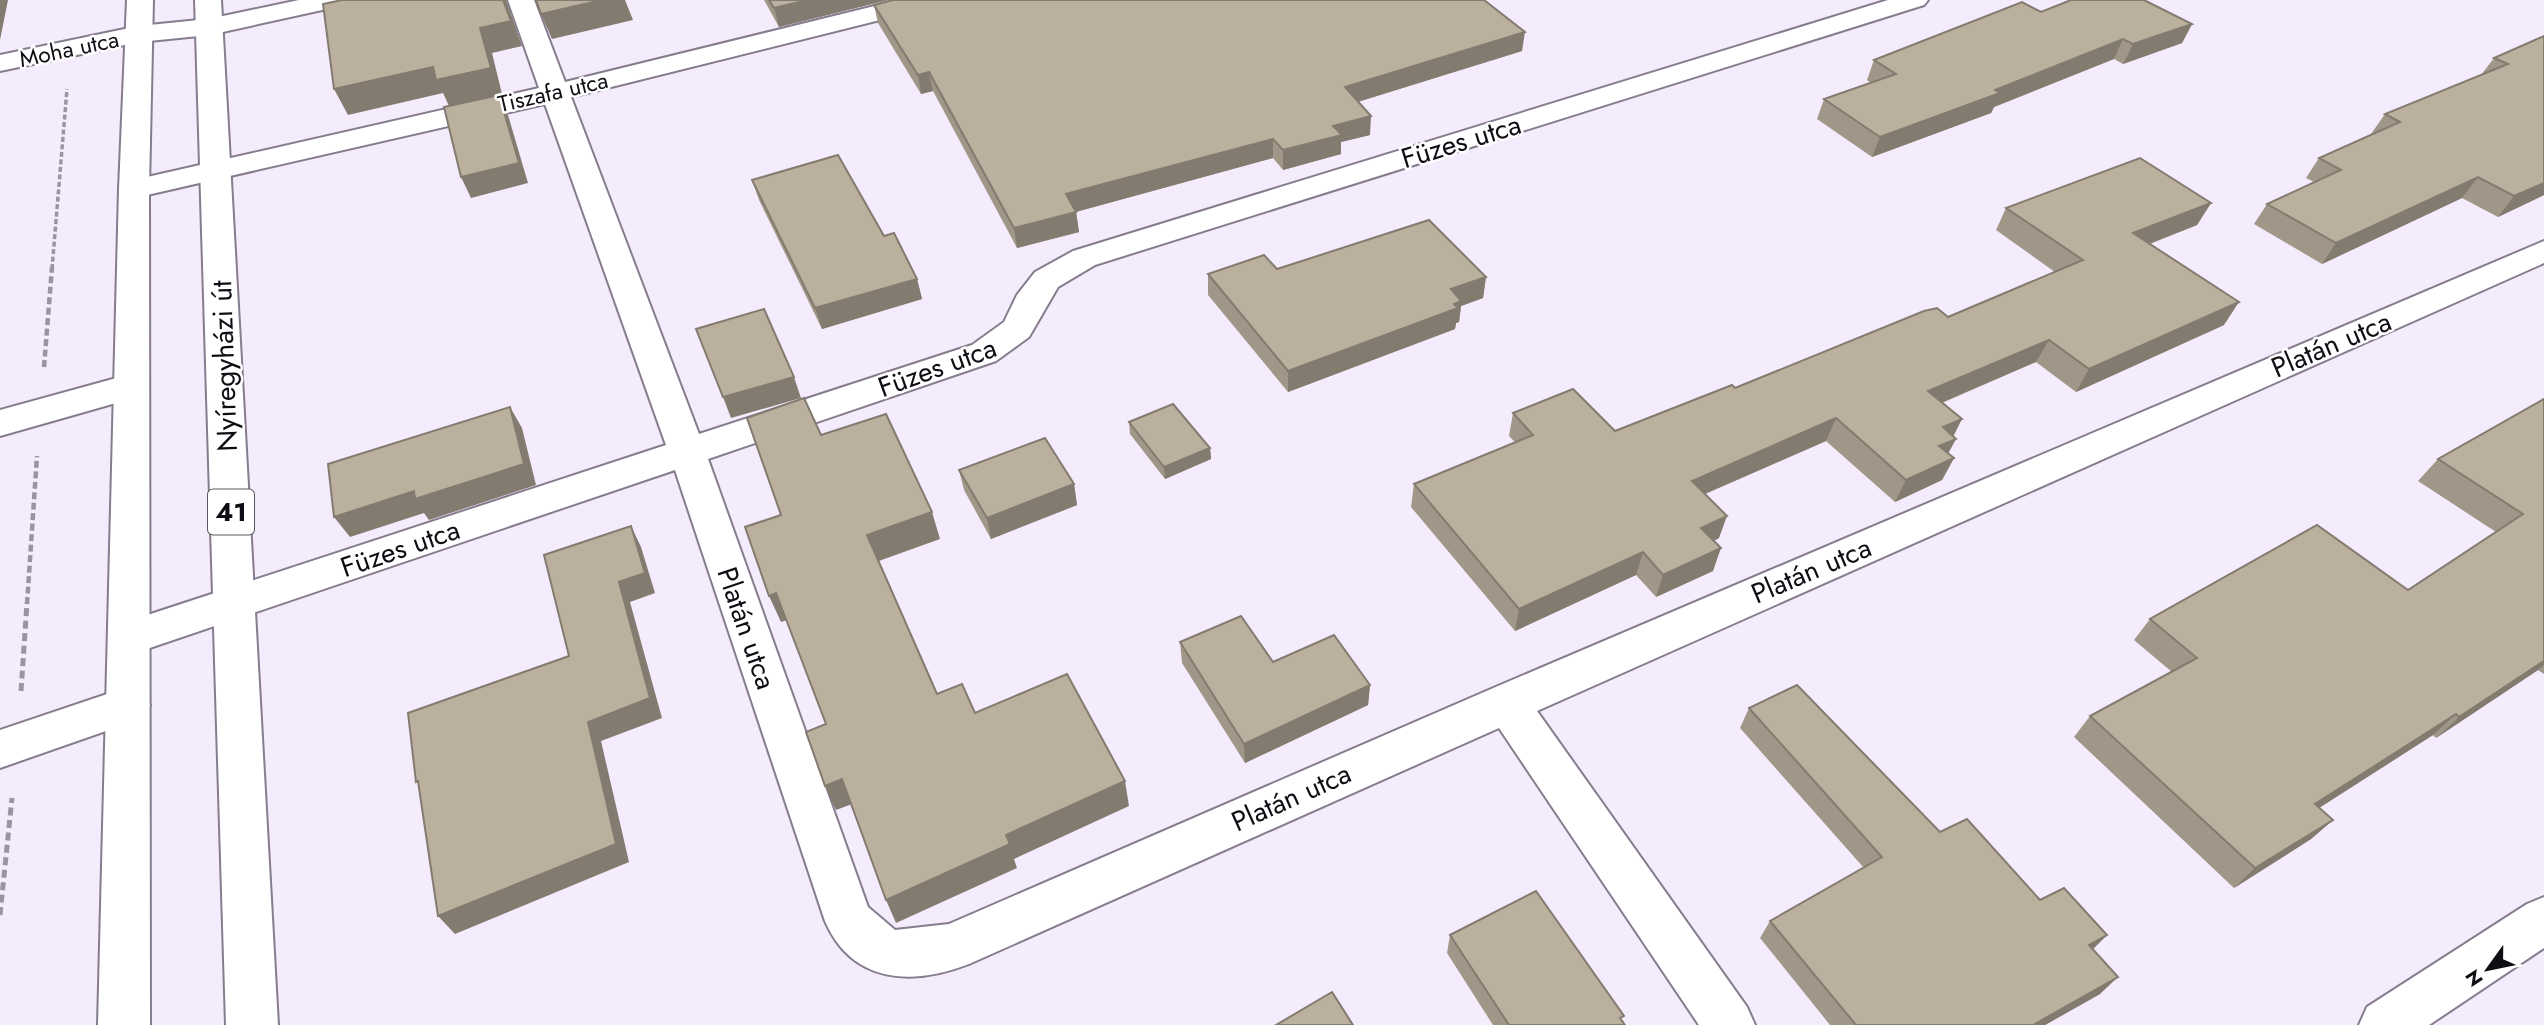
<svg xmlns="http://www.w3.org/2000/svg" width="2544" height="1025" font-family="Jost,sans-serif">
<style>
.lines{fill:none;stroke-linecap:round;stroke-linejoin:round}
.street-casing{stroke:#857c8e;stroke-width:4}
.primary-casing{stroke:#857c8e;stroke-width:4}
.path-far2{stroke:#9a94a1;stroke-width:3.5;stroke-dasharray:5 2.5;stroke-linecap:butt}
.path-far1{stroke:#9a94a1;stroke-width:4.5;stroke-dasharray:7 3.5;stroke-linecap:butt}
.path{stroke:#9a94a1;stroke-width:5;stroke-dasharray:8 4.5;stroke-linecap:butt}
.street{fill:#fff;fill-rule:evenodd}
.primary{fill:#fff;fill-rule:evenodd}
.wall{fill:#a19788}
.shaded-wall{fill:#837b6f}
.building{fill:#bbb09e;stroke:#837b6f;stroke-width:2}
.labels{text-anchor:middle;stroke-width:5;stroke-linejoin:round;paint-order:stroke}
.far-street-label{font-size:23px;fill:#100c13;stroke:#fff}
.shield{fill:#fff;stroke:#58555a;stroke-width:2}
.shield-label{font-size:26px;font-weight:bold;fill:#100c13}
.street-label{font-size:28px;fill:#100c13;stroke:#fff}
</style>
<rect width="100%" height="100%" fill="#f4ecfd"/>
<g class="lines">
<defs>
<g id="street">
<path d="M299 0H349L345 5 209 35 139 42 0 71V55L139 26 209 19Z"/>
<path d="M508 0H534L565 82 899 0H944L940 5 571 97 699 434 972 345 1004 322 1017 295 1035 272 1073 251 1888 0H1928L1924 5 1095 265 1058 287 1029 337 996 361 708 459 868 907 895 930 949 924 1491 689 2544 241V263L1537 711 1747 1007 1755 1025H1699L1499 728 969 964C913 986 852 984 825 921L675 470 129 655 114 650 108 638 114 626 666 445 545 104 134 198 123 195 119 189 123 183 134 180 539 88Z"/>
<path d="M131 374 144 377 149 386 144 395 0 436V410Z"/>
<path d="M128 687 143 692 150 705 143 718 0 768V730Z"/>
<path d="M2544 897V948L2429 1025H2359L2367 1007 2527 904Z"/>
</g>
<g id="primary">
<path d="M127 0H153L149 189 150 1025H98L119 189Z"/>
<path d="M195 0H221L278 1025H226Z"/>
</g>
</defs>
<use href="#street" class="street-casing"/>
<use href="#primary" class="primary-casing"/>
<path class="path-far2" d="M52 269 67 89"/>
<g class="path-far1">
<path d="M44 367 52 267"/>
<path d="M27 604 37 456"/>
</g>
<g class="path">
<path d="M21 691 27 603"/>
<path d="M0 915 12 798"/>
</g>
<use href="#street" class="street"/>
<use href="#primary" class="primary"/>
</g>
<g class="wall">
<path d="M764 0H888L779 27Z"/>
<path d="M874 5 1522 51 1358 102 1370 135 1341 142V154L1283 170 1273 158 1076 212 1079 232 1017 248 933 91 921 94 878 23Z"/>
<path d="M2041 12 2192 24 2182 43 2123 64 2114 59 1994 107 1991 113 1872 157 1817 119 1824 99 1871 83 1867 80 1874 60Z"/>
<path d="M2544 36V195L2498 217 2462 198 2322 264 2254 224 2267 204 2314 182 2306 178 2319 158 2371 134 2385 114 2481 75 2494 58Z"/>
<path d="M752 180 884 236 917 279 922 299 822 329 759 200Z"/>
<path d="M2211 203 2197 225 2150 244 2224 325 2076 392 2036 362 1942 403 1953 436 1956 439 1948 453 1954 458 1942 480 1895 502 1826 441 1705 494 1719 538 1714 541 1713 571 1656 597 1636 575 1515 631 1411 507 1414 484 1515 442 1509 436 1513 413 1615 431 1735 388 1948 317 2055 272 1996 230 2006 208Z"/>
<path d="M1277 269 1486 277 1483 298 1461 306 1459 322 1456 323 1455 329 1288 392 1208 295V274Z"/>
<path d="M2544 399V674L2538 670 2436 738 2433 735 2319 808 2333 820 2311 839 2234 888 2074 737 2090 716 2172 672 2134 640 2150 619 2408 590 2496 532 2418 481 2438 459Z"/>
<path d="M1129 422 1210 448 1211 459 1165 479 1130 434Z"/>
<path d="M959 470 1074 484 1077 505 991 539 964 490Z"/>
<path d="M1180 642 1370 685 1368 705 1245 763 1182 663Z"/>
<path d="M1749 708 1940 832 2040 900 2107 935 2093 949 2100 994 2045 1025H1830L1760 938 1770 921 1864 868 1740 728Z"/>
<path d="M1450 935 1622 1020 1625 1025H1493L1447 953Z"/>
</g>
<g class="shaded-wall">
<path d="M0 0H8L0 40Z"/>
<path d="M503 0H506L522 46 492 53 502 94 449 106 443 93 348 115 334 89 480 28Z"/>
<path d="M602 0H625L633 20 552 39 541 14Z"/>
<path d="M808 0H888L779 27 774 8Z"/>
<path d="M2192 24 2182 43 2123 64 2133 44Z"/>
<path d="M1525 32 1522 51 1344 106 1345 87Z"/>
<path d="M2123 39 2114 59 1994 107 1991 113 1872 157 1880 137Z"/>
<path d="M929 72 933 91 921 94 918 75Z"/>
<path d="M499 95 508 115 528 183 471 198 461 177Z"/>
<path d="M1371 116 1370 135 1341 142V154L1283 170V150L1333 126Z"/>
<path d="M1273 139V158L1068 214 1066 194Z"/>
<path d="M2478 177 2462 198 2322 264 2336 243Z"/>
<path d="M2544 183V195L2498 217 2514 196Z"/>
<path d="M2211 203 2197 225 2120 255 2133 233Z"/>
<path d="M1076 212 1079 232 1017 248 1014 228Z"/>
<path d="M1486 277 1483 298 1461 306 1459 322 1456 323 1455 329 1288 392V371L1451 289Z"/>
<path d="M917 279 922 299 822 329 815 308Z"/>
<path d="M2239 302 2224 325 2076 392 2089 369Z"/>
<path d="M2049 340 2036 362 1917 413 1928 391Z"/>
<path d="M794 377 801 398 731 418 723 397Z"/>
<path d="M510 407 522 428 536 485 429 520 424 513 350 537 334 517Z"/>
<path d="M1836 418 1826 441 1684 503 1692 481Z"/>
<path d="M1962 419 1951 441 1956 439 1944 461 1939 447 1943 427Z"/>
<path d="M1210 448 1211 459 1165 479 1164 467Z"/>
<path d="M1954 458 1942 480 1895 502 1906 480Z"/>
<path d="M1074 484 1077 505 991 539 987 518Z"/>
<path d="M932 512 940 539 876 562 867 535Z"/>
<path d="M1727 516 1719 538 1694 550 1701 528Z"/>
<path d="M631 526 641 547 655 593 630 602 662 718 601 741 629 862 455 934 438 916 588 722Z"/>
<path d="M1721 548 1713 571 1656 597 1663 575Z"/>
<path d="M1643 552 1636 575 1515 631 1519 609Z"/>
<path d="M776 593 787 620 781 622 769 596Z"/>
<path d="M2544 661V665L2538 670 2436 738 2459 717Z"/>
<path d="M1370 685 1368 705 1245 763 1244 744Z"/>
<path d="M2456 714 2433 735 2294 824 2315 804Z"/>
<path d="M842 779 852 804 836 810 825 786Z"/>
<path d="M1125 781 1129 806 1014 859 1017 868 896 923 886 900 1006 835Z"/>
<path d="M2333 820 2311 839 2234 888 2255 868Z"/>
<path d="M2107 935 2090 952 2089 945Z"/>
<path d="M2118 977 2100 994 2045 1025H2033Z"/>
</g>
<g class="building">
<path d="M342 0H503L511 21 480 28 491 68 436 80 433 67 334 89 323 4Z"/>
<path d="M536 0H602L541 14Z"/>
<path d="M769 0H808L774 8Z"/>
<path d="M893 0H1484L1525 32 1345 87 1371 116 1333 126 1342 135 1283 150 1273 139 1066 194 1076 212 1014 228 929 72 918 75 874 5Z"/>
<path d="M2071 0H2144L2192 24 2133 44 2123 39 1995 90 2000 93 1880 137 1824 99 1896 74 1874 60 2022 2 2041 12Z"/>
<path d="M2544 36V183L2514 196 2478 177 2336 243 2267 204 2341 170 2319 158 2400 122 2385 114 2508 64 2494 58Z"/>
<path d="M499 95 519 163 461 177 444 107Z"/>
<path d="M838 155 884 236 894 233 917 279 815 308 752 180Z"/>
<path d="M2140 158 2211 203 2133 233 2239 302 2089 369 2049 340 1928 391 1962 419 1943 427 1956 439 1939 446 1954 458 1906 480 1836 418 1692 481 1727 516 1701 528 1721 548 1663 575 1643 552 1519 609 1414 484 1533 435 1513 413 1573 389 1615 431 1732 385 1735 388 1924 311 1937 308 1948 317 2083 260 2006 208Z"/>
<path d="M1429 220 1486 277 1451 289 1461 301 1454 304 1458 308 1288 371 1208 274 1264 255 1277 269Z"/>
<path d="M764 309 794 377 723 397 696 329Z"/>
<path d="M804 398 821 435 886 414 932 512 867 535 937 694 962 684 975 713 1067 674 1125 781 1006 835 1010 844 886 900 842 779 825 786 806 732 826 724 776 593 769 596 745 527 781 515 747 418Z"/>
<path d="M2544 399V661L2459 717 2456 714 2315 804 2333 820 2255 868 2090 716 2197 658 2150 619 2317 525 2408 590 2523 514 2438 459Z"/>
<path d="M1173 404 1210 448 1164 467 1129 422Z"/>
<path d="M510 407 524 464 415 499 414 491 334 517 328 464Z"/>
<path d="M1045 438 1074 484 987 518 959 470Z"/>
<path d="M631 526 645 573 619 582 650 698 588 722 616 844 438 916 418 781 416 782 408 713 569 656 544 555Z"/>
<path d="M1241 616 1273 662 1334 635 1370 685 1244 744 1180 642Z"/>
<path d="M1797 685 1940 832 1967 819 2040 900 2064 888 2107 935 2089 945 2118 977 2033 1025H1856L1770 921 1882 857 1749 708Z"/>
<path d="M1536 891 1624 1016 1620 1018 1625 1025H1509L1450 935Z"/>
<path d="M1332 992 1353 1025H1276Z"/>
</g>
<g class="labels">
<g class="far-street-label">
<text transform="translate(69 49) rotate(-12)" y="8">Moha utca</text>
<text transform="translate(553 92) rotate(-13)" y="8">Tiszafa utca</text>
</g>
<rect class="shield" x="208" y="489.5" width="46" height="45" rx="5"/>
<g class="shield-label">
<text x="231" y="521">41</text>
</g>
<g class="street-label">
<text transform="translate(1461 141) rotate(-17)" y="10">Füzes utca</text>
<text transform="translate(2331 344) rotate(-23)" y="10">Platán utca</text>
<text transform="translate(224 366) rotate(-92)" y="10">Nyíregyházi út</text>
<text transform="translate(937 367) rotate(-20)" y="10">Füzes utca</text>
<text transform="translate(400 548) rotate(-19)" y="10">Füzes utca</text>
<text transform="translate(1811 570) rotate(-23)" y="10">Platán utca</text>
<text transform="translate(747 628) rotate(71)" y="10">Platán utca</text>
<text transform="translate(1291 797) rotate(-24)" y="10">Platán utca</text>
</g>
</g>
<g transform="translate(2488 969) rotate(237)" stroke="#ffffff" stroke-width="5" paint-order="stroke">
<path d="M0-5L12 26L0 18L-12 26Z" fill="#100c13"/>
<text y="-10" font-size="19" font-weight="bold" text-anchor="middle" fill="#100c13">N</text>
</g>
</svg>
